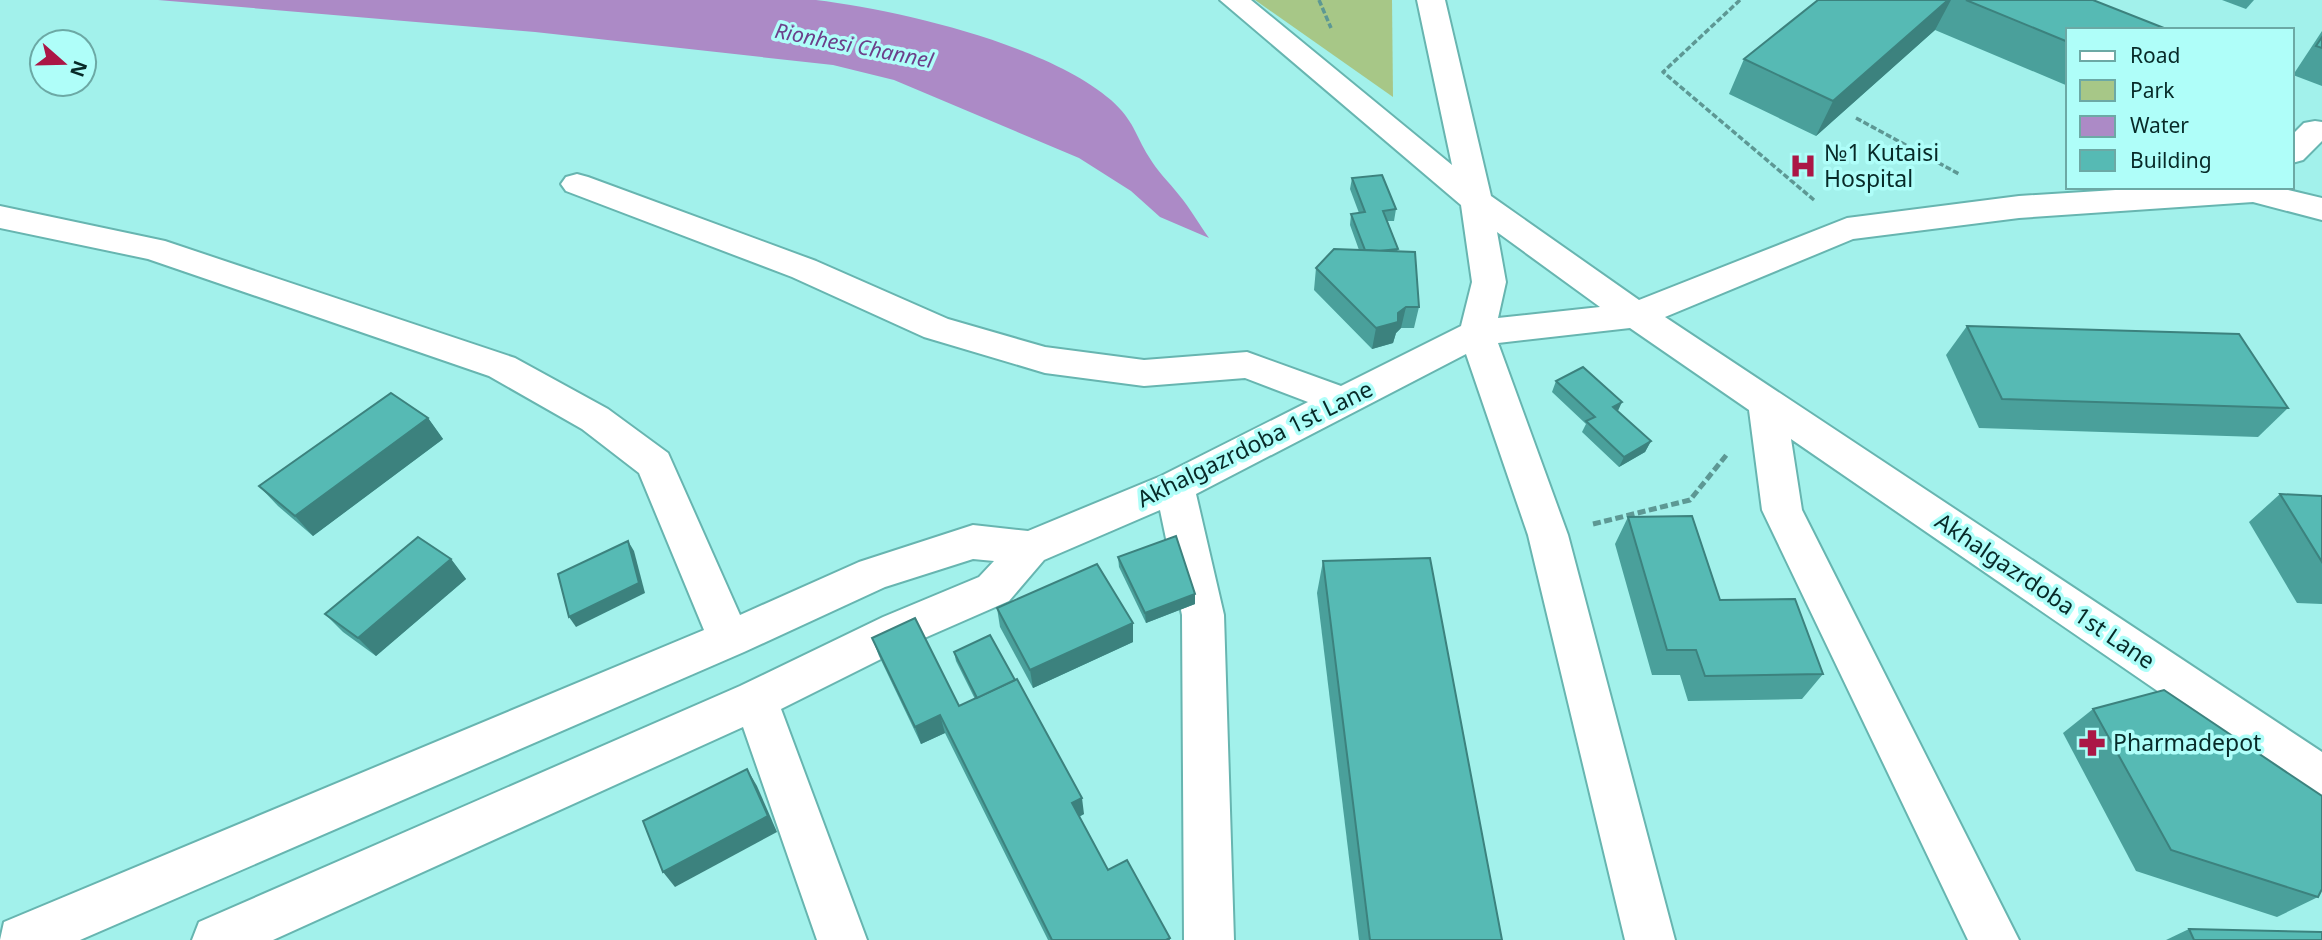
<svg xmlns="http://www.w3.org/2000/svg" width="2322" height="940" font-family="'Noto Sans',sans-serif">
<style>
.green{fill:#a7c787}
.water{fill:#ac8ac6}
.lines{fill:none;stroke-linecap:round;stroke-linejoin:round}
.minor-casing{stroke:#67b5b0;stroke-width:4}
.path-far1{stroke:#5d9894;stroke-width:3.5;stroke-dasharray:6 2.5;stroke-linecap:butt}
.path{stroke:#5d9894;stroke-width:5;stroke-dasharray:8 3.5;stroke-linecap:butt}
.minor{fill:#fff;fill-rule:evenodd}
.wall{fill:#4aa09b}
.shaded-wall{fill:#3c827e}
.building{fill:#56bab4;stroke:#3c827e;stroke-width:2}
.labels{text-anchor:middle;stroke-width:7;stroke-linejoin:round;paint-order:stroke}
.far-water-label{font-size:21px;font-style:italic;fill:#6c408a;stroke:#affef9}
.poi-label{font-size:23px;fill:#072a28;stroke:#affef9;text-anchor:start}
.street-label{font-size:23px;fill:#072a28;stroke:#affef9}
</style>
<rect width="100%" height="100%" fill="#a2f1eb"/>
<path class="green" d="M1255 0H1392L1393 97Z"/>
<path class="water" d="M158 0H816C899 10 1048 45 1111 100 1135 122 1134 133 1149 157 1157 171 1169 182 1179 195 1190 208 1199 224 1209 238L1160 217 1131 191 1079 158 894 80 833 65 535 32Z"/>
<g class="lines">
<defs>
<g id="minor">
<path d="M1220 0H1251L1452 165 1417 0H1445L1491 196 1639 300 1847 218 2019 196 2163 187H2276L2322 198V220L2253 202 2019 218 1853 239 1665 317 2322 752V799L2306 793 1791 439 1802 510 2019 940H1968L1762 510 1749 410 1630 328 1498 343 1568 535 1675 940H1625L1528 535 1466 354 1196 494 1224 615 1234 940H1184L1182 615 1160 510 1044 560 1009 601 913 643 781 709 867 940H817L743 727 273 940H192L199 922 740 686 883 617 979 577 994 561 973 559 885 587 744 652 80 940H0L4 922 704 630 639 473 582 429 489 376 148 259 0 228V206L165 241 515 358 608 409 668 453 740 615 859 562 973 525 1028 531 1161 476 1308 402 1245 378 1144 386 1045 373 924 337 792 277 566 191 561 184 566 177 577 174 588 177 816 261 948 319 1045 347 1144 360 1247 352 1341 386 1461 326 1472 282 1461 205ZM1497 232 1600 307 1498 318 1506 282Z"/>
<path d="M2315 121 2322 122V141L2303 160 2292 163V135L2304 123Z"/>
</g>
</defs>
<use href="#minor" class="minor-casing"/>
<g class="path-far1">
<path d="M1319 0 1331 28"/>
<path d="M1740 0 1663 72 1814 200"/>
<path d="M1856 118 1959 174"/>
</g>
<path class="path" d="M1593 524 1690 500 1728 453"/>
<use href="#minor" class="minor"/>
</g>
<g class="wall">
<path d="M1818 0H2093L2068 30V86L1935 30 1816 136 1729 94 1744 59Z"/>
<path d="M2222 0H2254L2246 9Z"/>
<path d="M2322 31V86L2293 75Z"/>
<path d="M1352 178 1396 209 1394 221H1387L1398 249 1397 252 1419 307 1414 328H1401L1396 333 1393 343 1372 349 1314 290 1316 268 1359 250 1350 225 1351 214 1359 213 1350 189Z"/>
<path d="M1967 326 2288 408 2258 437 1979 428 1946 355Z"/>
<path d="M1556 381 1618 411 1651 441 1645 452 1619 467 1582 432 1586 424 1552 392Z"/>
<path d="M428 418 443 439 313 536 278 506 259 486Z"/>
<path d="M2280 494 2322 496V604L2297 603 2249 522Z"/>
<path d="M1628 517 1720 600 1823 674 1802 699 1688 701 1680 675H1652L1615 544Z"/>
<path d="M1118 557 1195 604 1146 623 1119 567Z"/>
<path d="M451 559 466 579 376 656 343 632 325 614Z"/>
<path d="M1323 561 1502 940H1359L1317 593Z"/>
<path d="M997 608 1133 623V642L1033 688 1000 627Z"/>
<path d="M872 638 959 706 975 699 956 661 954 652 1084 814 1079 817 1108 870 1170 938V940H1048L945 733 921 744 879 656Z"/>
<path d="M2093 709 2318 897 2277 917 2136 871 2063 733Z"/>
<path d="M2189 929 2322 940H2166Z"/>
</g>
<g class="shaded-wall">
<path d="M1948 0H1951L1935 30 1816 136 1833 101Z"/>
<path d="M1406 307 1401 328 1396 333 1393 343 1372 349 1376 328Z"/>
<path d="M1622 402 1617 413 1613 407Z"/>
<path d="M428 418 443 439 313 536 295 516Z"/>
<path d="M1651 441 1645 452 1619 467 1624 457Z"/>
<path d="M628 541 634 551 645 593 576 627 569 617Z"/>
<path d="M451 559 466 579 376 656 358 638Z"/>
<path d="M1195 594V604L1146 623 1145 613Z"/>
<path d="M1133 623V642L1033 688 1030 670Z"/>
<path d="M940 715 945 733 921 744 915 727Z"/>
<path d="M747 769 757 786 777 832 675 887 663 872Z"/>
<path d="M1082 798 1084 814 1074 819 1072 803Z"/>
</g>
<g class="building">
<path d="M1818 0H1948L1833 101 1744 59Z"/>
<path d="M1966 0H2093L2169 30H2068V42Z"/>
<path d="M2322 37V48L2316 46Z"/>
<path d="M1382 175 1396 209 1383 211 1398 249 1379 251 1365 250 1351 214 1365 212 1352 178Z"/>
<path d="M1334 249 1415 252 1419 307H1406L1398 313V322L1376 328 1316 268Z"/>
<path d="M1967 326 2239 334 2288 408 2002 399Z"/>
<path d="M1583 367 1622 402 1613 407 1651 441 1624 457 1586 421 1595 417 1556 381Z"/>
<path d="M391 393 428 418 295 516 259 486Z"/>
<path d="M2280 494 2322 496V562Z"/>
<path d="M1692 516 1720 600 1795 599 1823 674 1705 676 1696 650H1667L1628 517Z"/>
<path d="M1176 536 1195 594 1145 613 1118 557Z"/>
<path d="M418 537 451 559 358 638 325 614Z"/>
<path d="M628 541 639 583 569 617 558 574Z"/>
<path d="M1430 558 1502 940H1370L1323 561Z"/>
<path d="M1097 564 1133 623 1030 670 997 608Z"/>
<path d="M915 618 959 706 1017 679 1082 798 1072 803 1108 870 1127 860 1170 938 1166 940H1052L940 715 915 727 872 638Z"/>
<path d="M990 635 1015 680 977 698 954 652Z"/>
<path d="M2164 690 2322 796V889L2318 897 2171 850 2093 709Z"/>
<path d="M747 769 768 816 663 872 643 821Z"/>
<path d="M2189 929 2322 932V940H2194Z"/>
</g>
<defs>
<symbol id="hospital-bare" viewBox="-9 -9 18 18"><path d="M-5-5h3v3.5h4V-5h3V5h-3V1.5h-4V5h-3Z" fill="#ab1746" stroke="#affef9" stroke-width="2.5" paint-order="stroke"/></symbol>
<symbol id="pharmacy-bare" viewBox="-9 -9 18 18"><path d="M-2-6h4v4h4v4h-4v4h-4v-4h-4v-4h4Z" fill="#ab1746" stroke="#affef9" stroke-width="2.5" paint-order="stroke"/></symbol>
</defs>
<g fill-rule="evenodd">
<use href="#hospital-bare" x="1784" y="147" width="38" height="38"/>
<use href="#pharmacy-bare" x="2073" y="724" width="38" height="38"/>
</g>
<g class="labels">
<g class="far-water-label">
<text transform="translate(854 46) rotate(11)" y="7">Rionhesi Channel</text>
</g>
<g class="poi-label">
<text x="1824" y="161">№1 Kutaisi<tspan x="1824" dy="26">Hospital</tspan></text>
<text x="2113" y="751">Pharmadepot</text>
</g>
<g class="street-label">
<text transform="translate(1255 444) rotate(-26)" y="8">Akhalgazrdoba 1st Lane</text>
<text transform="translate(2045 591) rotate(34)" y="8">Akhalgazrdoba 1st Lane</text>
</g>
</g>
<rect x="2066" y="28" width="228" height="161" fill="#affef9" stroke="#6ca9a5" stroke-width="2"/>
<rect x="2080" y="51" width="35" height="10" fill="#ffffff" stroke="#6ca9a5" stroke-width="2"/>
<text x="2130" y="63" font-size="21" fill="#072a28">Road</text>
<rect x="2080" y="80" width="35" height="21" fill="#a7c787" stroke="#6ca9a5" stroke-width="2"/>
<text x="2130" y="98" font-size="21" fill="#072a28">Park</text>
<rect x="2080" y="116" width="35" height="21" fill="#ac8ac6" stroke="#6ca9a5" stroke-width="2"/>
<text x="2130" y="133" font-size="21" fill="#072a28">Water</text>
<rect x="2080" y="150" width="35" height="21" fill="#56bab4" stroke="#6ca9a5" stroke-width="2"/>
<text x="2130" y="168" font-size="21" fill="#072a28">Building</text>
<g transform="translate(63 63) rotate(110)"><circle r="33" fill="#affef9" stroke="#6ca9a5" stroke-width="2"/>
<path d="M0-5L12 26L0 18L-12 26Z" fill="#ab1746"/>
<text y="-10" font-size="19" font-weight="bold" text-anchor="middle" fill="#072a28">N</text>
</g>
</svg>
